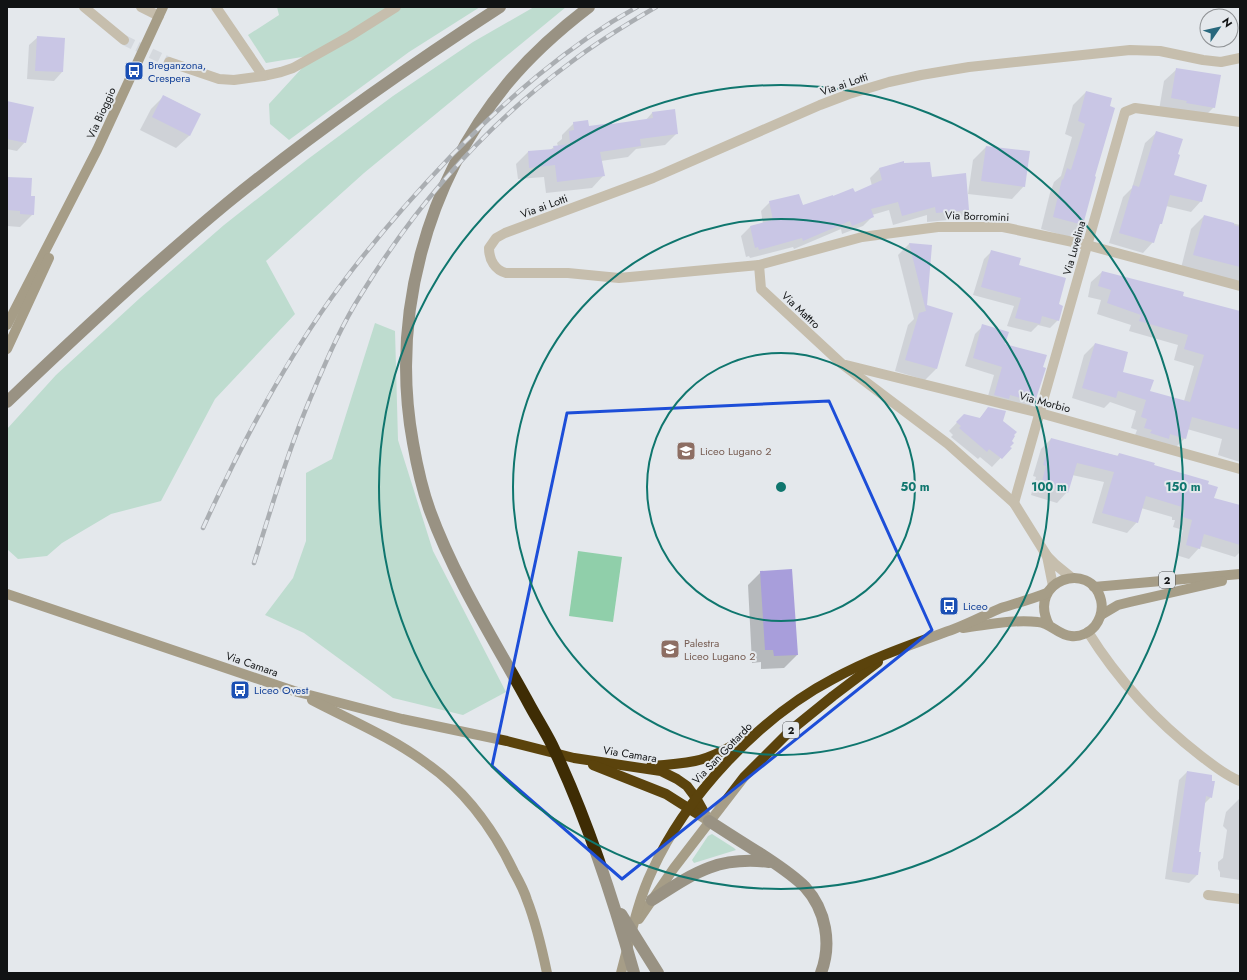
<svg xmlns="http://www.w3.org/2000/svg" width="1247" height="980" font-family="Jost,sans-serif">
<style>
.green{fill:#90cfaa}
.shadow{fill:#0003}
.building{fill:#a89edb}
.lines{fill:none;stroke-linecap:round;stroke-linejoin:round}
.minor-tunnel{stroke:#c4c8cc;stroke-width:10;stroke-dasharray:10 5;stroke-linecap:butt}
.minor{stroke:#a28c5f;stroke-width:10}
.major{stroke:#5b430c;stroke-width:10}
.highway{stroke:#3e2c04;stroke-width:12}
.rail-casing{stroke:#65686a;stroke-width:4.5}
.rail{stroke:#e4e8ec;stroke-width:3;stroke-dasharray:9;stroke-linecap:butt}
.marked{fill:none;stroke:#1d4ed8;stroke-width:3;stroke-linejoin:round}
.ring{fill:none;stroke:#0f766e;stroke-width:2}
.labels{text-anchor:middle;stroke-width:4;stroke-linejoin:round;paint-order:stroke}
.shield{fill:#e4e8ec;stroke:#505355;stroke-width:1}
.shield-label{font-size:10px;font-weight:bold;fill:#111314}
.transit-label{font-size:11px;fill:#164399;stroke:#e4e8ec;text-anchor:start}
.street-label{font-size:11px;fill:#111314;stroke:#e4e8ec}
.education-label{font-size:11px;fill:#785e54;stroke:#e4e8ec;text-anchor:start}
.centre{fill:#0f766e;stroke:#e4e8ec;stroke-width:2}
.ring-label{font-size:12px;text-anchor:middle;font-weight:bold;fill:#0f766e;stroke:#e4e8ec;stroke-width:4;stroke-linejoin:round;paint-order:stroke}
</style>
<rect width="100%" height="100%" fill="#e4e8ec"/>
<g class="green">
<path d="M277 7H480L409 52 289 140 270 124 269 104 314 55 266 63 248 35 279 15Z"/>
<path d="M534 7H566L364 173 266 261 295 314 215 399 161 501 111 514 62 543 47 556 18 559 7 549V429L56 375 140 298 224 225 308 159 393 96 473 42Z"/>
<path d="M375 323 395 331 398 440 433 551 506 692 463 715 393 698 304 633 265 615 293 578 306 541V473L332 459Z"/>
<path d="M578 551 622 557 613 622 569 616Z"/>
<path d="M712 834 734 848 736 850 694 863 692 860 708 836Z"/>
</g>
<g class="shadow">
<path d="M38 37 64 39 62 72 54 81 27 79 29 45Z"/>
<path d="M1177 69 1214 107 1201 120 1159 110 1164 81Z"/>
<path d="M1086 92 1109 107 1082 224 1069 237 1041 229 1050 193 1054 182 1061 176 1072 137 1065 134 1073 105Z"/>
<path d="M164 96 200 114 189 136 176 148 140 130 151 109Z"/>
<path d="M7 102 25 142 17 151 7 149Z"/>
<path d="M674 110 677 133 665 145 636 149 628 157 601 161 603 176 592 188 546 193 544 177 518 179 516 164 528 152 550 150 554 147 558 146 557 143 562 139V135L574 123 588 127 611 125 645 121 652 113Z"/>
<path d="M1156 133 1177 155 1173 176 1201 201 1191 212 1166 206 1153 242 1143 253 1109 243 1123 197 1132 188 1145 143Z"/>
<path d="M986 147 1024 186 1012 199 968 194 973 160Z"/>
<path d="M904 164 931 178 968 210 959 219 927 222V215L893 225 889 210 872 215V217L863 226 842 234 841 229 794 249 793 247 750 258 749 256 746 257 741 236 750 227 763 224 761 211 770 202 802 206 833 197 854 193 872 186 870 178 879 169Z"/>
<path d="M7 178 30 197 33 214 20 227 7 226Z"/>
<path d="M1204 216 1240 225V283L1181 268 1191 229Z"/>
<path d="M909 244 931 246 926 306 936 369 925 380 895 371 908 325 914 319 898 255Z"/>
<path d="M992 251 1058 305V320L1050 328 1038 325 1031 332 1007 326 1014 306 973 295 984 259Z"/>
<path d="M1102 272 1181 296 1240 316V462L1218 455 1222 439 1187 429 1185 438 1174 449 1134 438 1137 430 1131 428 1136 411 1110 402 1104 408 1072 398 1084 355 1095 344 1122 373 1149 392 1184 401 1194 366 1174 360 1178 345 1129 331 1131 325 1097 314 1101 300 1088 297 1091 282Z"/>
<path d="M983 326 1004 345 1034 402 1026 410 986 403 994 375 965 366 975 334Z"/>
<path d="M989 408 1002 421 1010 448 992 467 980 457 978 459 951 437 953 435 949 431 964 415 979 419Z"/>
<path d="M1051 439 1117 456 1119 454 1207 485 1213 499 1240 506V552L1235 557 1200 546 1199 548 1189 559 1176 555 1183 530 1173 527 1175 520H1172V517L1141 508 1137 522 1127 533 1092 523 1104 482 1072 475 1067 492 1057 503 1031 495 1036 477 1033 476 1041 449Z"/>
<path d="M761 572 797 655 784 668 761 669V662L752 663 748 585Z"/>
<path d="M1187 772 1210 782 1211 797 1204 804 1198 853H1200L1197 875 1189 883 1165 879 1179 780Z"/>
<path d="M1239 799H1240V880L1220 877V872L1218 869V862L1223 858 1227 830 1223 826 1226 812Z"/>
</g>
<g class="building">
<path d="M37 36 65 38 63 72 35 71Z"/>
<path d="M1176 68 1221 75 1215 108 1186 103 1187 101 1171 98Z"/>
<path d="M1086 91 1112 98 1110 106 1115 108 1095 176 1096 177 1083 225 1053 217 1062 179 1063 180 1067 168 1071 170 1085 124 1078 121Z"/>
<path d="M163 95 201 114 190 136 152 117Z"/>
<path d="M7 101 34 107 26 143 7 139Z"/>
<path d="M675 109 678 134 640 139 641 146 600 152 605 176 557 182 555 165 529 168 528 151 554 149 553 146 570 144 569 131 574 130 573 122 588 120 589 126 612 123V124L653 118 652 112Z"/>
<path d="M1156 131 1183 139 1178 154 1180 155 1174 175 1207 185 1202 202 1170 195 1162 224H1160L1154 243 1119 233 1133 185 1139 187Z"/>
<path d="M986 146 1030 151 1025 187 981 181Z"/>
<path d="M904 161V163L930 162 932 177 966 173 969 210 936 213 935 207 902 216 898 202 871 209 874 217 852 226 850 221 803 241 802 238 759 250 758 247 755 248 750 226 773 220 769 201 799 194 803 205 833 195V196L853 188 855 192 882 180 879 168Z"/>
<path d="M7 177 32 178 31 196H35L34 215 20 214V211L7 210Z"/>
<path d="M1204 215 1234 223V225L1240 227V267L1193 255Z"/>
<path d="M909 243 932 245 927 305 953 313 937 369 905 360 919 313 926 311Z"/>
<path d="M991 250 1021 258 1019 265 1066 278 1059 304 1063 306 1059 321 1042 316 1040 324 1015 318 1021 298 981 287Z"/>
<path d="M1102 271 1184 292 1183 296 1240 311V430L1192 417 1186 439 1170 434 1169 439 1150 433 1152 430 1144 428 1147 419 1141 417 1146 400 1118 391 1116 398 1082 388 1095 343 1128 352 1123 372 1154 380 1150 391 1190 402 1204 355 1184 349 1188 335 1139 321 1141 315 1107 303 1111 290 1098 286Z"/>
<path d="M982 324 1009 332 1005 344 1047 355 1043 367 1046 368 1035 402 1010 395 1009 399 994 395 1002 367 973 358Z"/>
<path d="M988 407 1006 411 1003 421 1017 432 1014 435 1015 436 1012 441 1014 443 1010 447 1012 448 1002 459 989 449 987 452 959 428 961 426 956 422 964 414 980 418Z"/>
<path d="M1051 438 1103 452 1118 456 1119 453 1155 463 1154 465 1209 481 1208 484 1218 487 1214 498 1240 505V545L1204 534 1200 549 1186 545 1192 520 1183 517 1185 510 1181 509 1182 507 1146 496 1138 523 1102 513 1114 472 1077 463 1068 493 1041 485 1046 466 1043 465Z"/>
<path d="M792 569 798 655 774 656 773 650H765L760 571Z"/>
<path d="M1187 771 1212 775V781H1215L1212 798 1206 796 1199 852H1201L1198 875 1172 872Z"/>
</g>
<g class="lines">
<path class="minor-tunnel" d="M124 40 169 62"/>
<g class="minor">
<path d="M84 7 124 40"/>
<path d="M141 7 159 16"/>
<path d="M216 7 263 76 281 72 293 68 350 36 396 7"/>
<path d="M169 62 219 79 234 80 263 76"/>
<path d="M759 265 862 237 938 227H1003L1087 245 1240 286"/>
<path d="M846 365 1040 413 1240 469"/>
<path d="M1014 503 1125 112 1135 108 1240 122"/>
<path d="M1047 556 1014 503 948 444 842 364 761 289 759 265 619 278 568 273H506C495 270 489 260 489 248L496 238 505 233 653 178 820 105 849 94 889 82 921 75 969 67 1130 50 1160 51 1203 60 1221 62 1240 58"/>
<path d="M1053 586 1047 556 1056 565 1072 578"/>
<path d="M1088 632C1118 680 1157 722 1201 756 1213 765 1226 776 1240 781"/>
<path d="M1208 895 1240 899"/>
</g>
<g class="major">
<path d="M7 325 97 150 163 7"/>
<path d="M7 349 49 258"/>
<path d="M1094 587 1240 574"/>
<path d="M7 594 294 691 402 719 507 741 574 758 661 771 677 779 687 786 696 798 709 821"/>
<path d="M1101 615 1118 605 1130 602 1222 581"/>
<path d="M963 628C988 625 1013 619 1038 622 1051 623 1058 635 1071 636 1080 637 1089 633 1095 626 1101 618 1103 609 1101 600 1091 559 1026 580 1049 625"/>
<path d="M312 700C350 720 391 737 426 763 466 791 493 828 514 872 519 881 524 890 527 900 536 923 542 949 547 973"/>
<path d="M593 765 666 794 707 820"/>
<path d="M651 766C666 765 680 764 695 761 714 757 732 746 749 736"/>
<path d="M639 919 674 868 744 777 791 730 833 696 878 662"/>
<path d="M621 973C630 940 637 902 652 871 686 796 760 717 833 679 871 658 913 644 954 629 970 623 985 615 1001 608 1017 603 1032 599 1047 593"/>
</g>
<g class="highway">
<path d="M589 7C559 30 531 55 507 84 426 183 390 317 413 443 417 466 422 489 430 511 455 579 494 640 528 702 536 717 545 731 552 745 587 818 612 895 634 973"/>
<path d="M7 402C78 334 150 267 226 204 313 133 406 68 500 7"/>
<path d="M709 821C726 832 743 843 761 854 776 864 792 874 805 887 826 910 832 944 821 973"/>
<path d="M652 900C694 873 717 856 769 862"/>
<path d="M621 914 658 973"/>
</g>
<defs>
<g id="rail">
<path d="M203 528C242 442 286 358 343 282 376 238 413 196 451 156 507 99 567 46 637 7"/>
<path d="M254 563C272 506 289 447 313 392 327 359 342 324 362 293 416 205 486 125 570 63 597 42 627 24 656 7"/>
</g>
</defs>
<use href="#rail" class="rail-casing"/>
<use href="#rail" class="rail"/>
</g>
<path d="M0 0H1247V980H0ZM829 401 932 630 622 879 492 766 567 413Z" fill="#e4e8ec" fill-opacity=".55" fill-rule="evenodd"/>
<path class="marked" d="M829 401 932 630 622 879 492 766 567 413Z"/>
<g class="ring">
<circle cx="781" cy="487" r="134"/>
<circle cx="781" cy="487" r="268"/>
<circle cx="781" cy="487" r="402"/>
</g>
<defs>
<symbol id="bus-square" viewBox="-11 -11 22 22"><rect x="-9" y="-9" width="18" height="18" rx="4" fill="#1a4fb4" stroke="#e4e8ec"/><path d="M-5-6H5V4H4V6H2V4H-2V6H-4V4H-5ZM-3.5-4V0h7V-4ZM-3.5 1.2v1.5H-2V1.2ZM2 1.2v1.5H3.5V1.2Z" fill="#fff"/></symbol>
<symbol id="school-square" viewBox="-11 -11 22 22"><rect x="-9" y="-9" width="18" height="18" rx="4" fill="#8d6e63" stroke="#e4e8ec"/><path d="M0-5L7-2L0 1L-7-2ZM-4 1L0 2.5L4 1V4Q0 6-4 4Z" fill="#fff"/></symbol>
</defs>
<g fill-rule="evenodd">
<use href="#bus-square" x="123" y="60" width="22" height="22"/>
<use href="#school-square" x="675" y="440" width="22" height="22"/>
<use href="#bus-square" x="938" y="595" width="22" height="22"/>
<use href="#school-square" x="659" y="638" width="22" height="22"/>
<use href="#bus-square" x="229" y="679" width="22" height="22"/>
</g>
<g class="labels">
<g class="shield">
<rect x="1159" y="572" width="16" height="16" rx="3"/>
<rect x="783" y="722" width="16" height="16" rx="3"/>
</g>
<g class="shield-label">
<text x="1167" y="584">2</text>
<text x="791" y="734">2</text>
</g>
<g class="transit-label">
<text x="148" y="69">Breganzona,<tspan x="148" dy="13">Crespera</tspan></text>
<text x="963" y="610">Liceo</text>
<text x="254" y="694">Liceo Ovest</text>
</g>
<g class="street-label">
<text transform="translate(844 84) rotate(-19)" y="4">Via ai Lotti</text>
<text transform="translate(101 113) rotate(-66)" y="4">Via Bioggio</text>
<text transform="translate(544 206) rotate(-20)" y="4">Via ai Lotti</text>
<text transform="translate(977 216) rotate(2)" y="4">Via Borromini</text>
<text transform="translate(1074 248) rotate(-74)" y="4">Via Luvelina</text>
<text transform="translate(801 310) rotate(43)" y="4">Via Mattro</text>
<text transform="translate(1045 402) rotate(15)" y="4">Via Morbio</text>
<text transform="translate(252 664) rotate(19)" y="4">Via Camara</text>
<text transform="translate(722 753) rotate(-46)" y="4">Via San Gottardo</text>
<text transform="translate(630 754) rotate(9)" y="4">Via Camara</text>
</g>
<g class="education-label">
<text x="700" y="455">Liceo Lugano 2</text>
<text x="684" y="647">Palestra<tspan x="684" dy="13">Liceo Lugano 2</tspan></text>
</g>
</g>
<circle cx="781" cy="487" r="6" class="centre"/>
<g class="ring-label">
<text x="915" y="491">50 m</text>
<text x="1049" y="491">100 m</text>
<text x="1183" y="491">150 m</text>
</g>
<rect width="1247" height="980" fill="none" stroke="#111314" stroke-width="16"/>
<g transform="translate(1219 28) rotate(56)"><circle r="19" fill="#e4e8ec" stroke="#909396"/>
<path d="M0-3L7 15L0 10L-7 15Z" fill="#28687d"/>
<text y="-6" font-size="11" font-weight="bold" text-anchor="middle" fill="#111314">N</text>
</g>
</svg>
